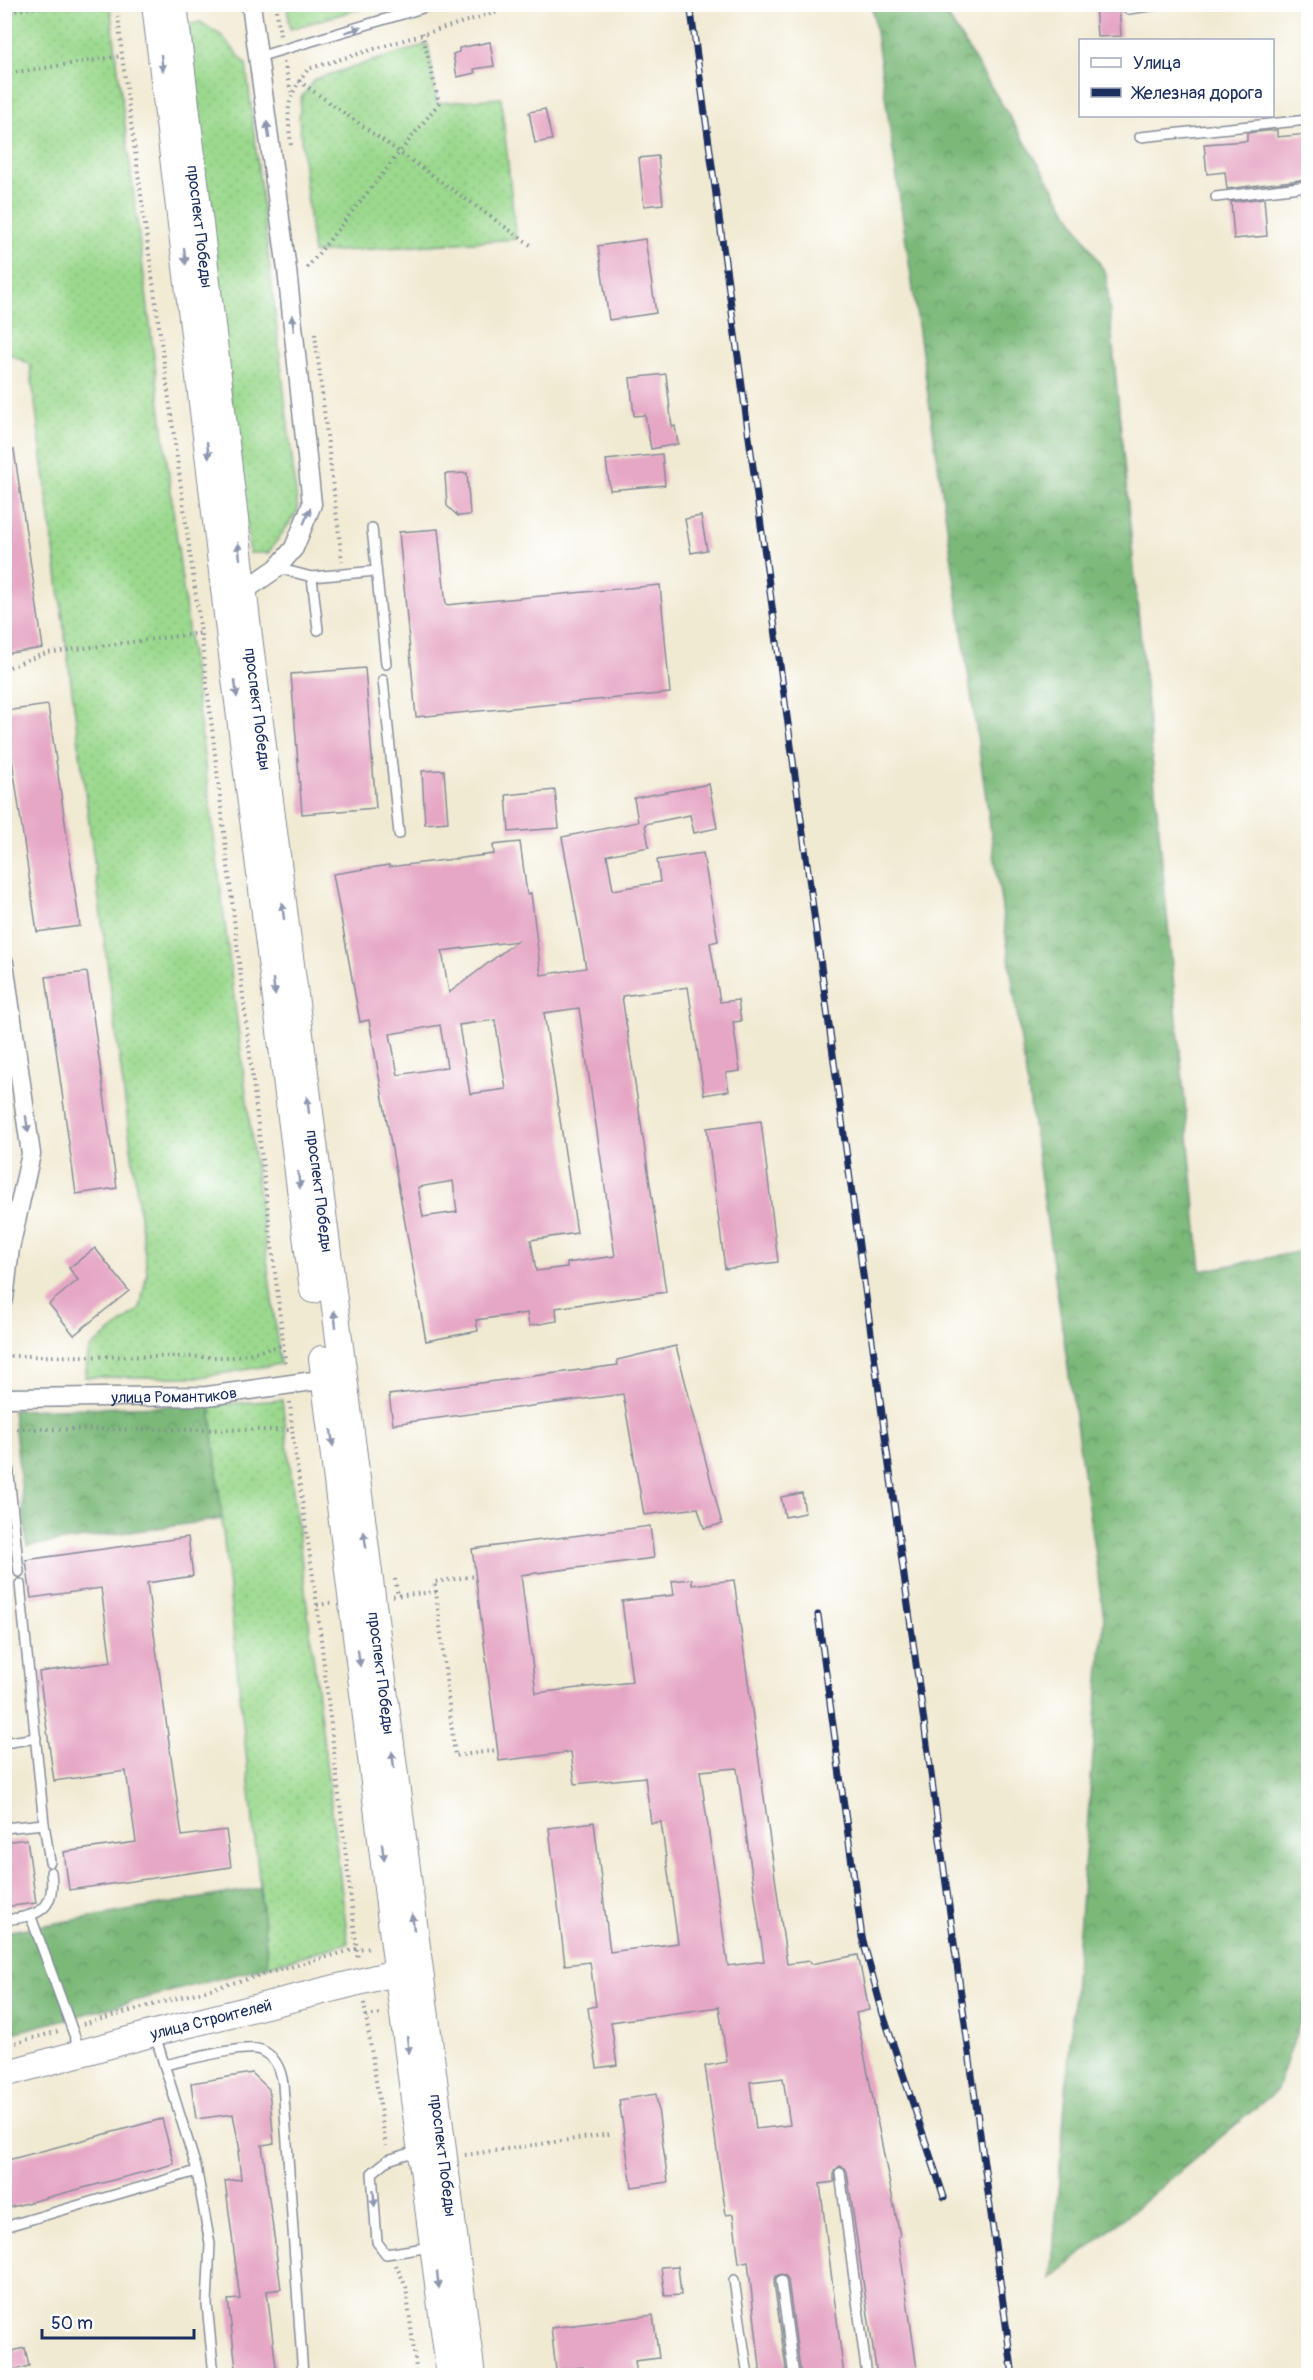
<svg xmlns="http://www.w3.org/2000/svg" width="1313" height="2380" font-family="Pangolin,sans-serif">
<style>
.grass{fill:url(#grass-dots);stroke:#5b8476;stroke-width:1.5}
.forest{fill:url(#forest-crowns);stroke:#4c746c;stroke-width:1.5}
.building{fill:#e6a7c5;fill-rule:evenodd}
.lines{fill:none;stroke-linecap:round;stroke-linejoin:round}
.lane-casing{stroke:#868c98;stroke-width:12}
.street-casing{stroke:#868c98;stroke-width:21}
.secondary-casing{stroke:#868c98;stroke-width:28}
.path{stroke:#868c98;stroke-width:4;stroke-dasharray:1.5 4.5;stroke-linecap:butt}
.lane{stroke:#fff;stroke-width:9}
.street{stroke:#fff;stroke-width:18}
.secondary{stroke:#fff;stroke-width:26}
.rail-casing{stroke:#1b2f5e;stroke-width:7}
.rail{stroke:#fff;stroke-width:4.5;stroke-dasharray:14;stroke-linecap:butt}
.oneway{fill:#8d97ae}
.labels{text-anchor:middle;stroke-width:4.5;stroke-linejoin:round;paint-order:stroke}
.street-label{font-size:16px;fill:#1b2f5e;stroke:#fff}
</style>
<defs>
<pattern id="grass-dots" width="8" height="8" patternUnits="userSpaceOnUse" patternTransform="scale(1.5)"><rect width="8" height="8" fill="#9bd98e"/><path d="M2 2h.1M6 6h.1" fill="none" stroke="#85bb7d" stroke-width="1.8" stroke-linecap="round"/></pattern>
<pattern id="forest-crowns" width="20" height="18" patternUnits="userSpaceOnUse" patternTransform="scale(1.5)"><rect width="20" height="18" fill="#7cb979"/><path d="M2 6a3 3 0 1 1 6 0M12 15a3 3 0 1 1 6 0" fill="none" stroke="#659766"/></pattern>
</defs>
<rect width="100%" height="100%" fill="#fff"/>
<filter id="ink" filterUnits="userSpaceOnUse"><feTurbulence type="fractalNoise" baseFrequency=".0167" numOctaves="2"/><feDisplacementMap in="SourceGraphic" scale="12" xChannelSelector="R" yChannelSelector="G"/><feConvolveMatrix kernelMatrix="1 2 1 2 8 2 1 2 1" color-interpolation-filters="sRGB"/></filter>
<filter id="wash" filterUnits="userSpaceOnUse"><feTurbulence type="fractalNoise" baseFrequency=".008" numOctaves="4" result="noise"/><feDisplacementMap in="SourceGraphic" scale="24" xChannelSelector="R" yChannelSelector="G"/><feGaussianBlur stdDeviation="1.35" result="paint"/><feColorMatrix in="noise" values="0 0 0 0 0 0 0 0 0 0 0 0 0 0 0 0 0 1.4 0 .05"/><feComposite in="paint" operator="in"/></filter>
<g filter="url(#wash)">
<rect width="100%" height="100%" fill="#f1ead3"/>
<g class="grass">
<path d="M287 4H373V5L290 29Z"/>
<path d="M10 5H110L280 1364 200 1377H85L89 1349 140 1309 147 1272 30 364 5 352 4 19Z"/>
<path d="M200 22 222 36 246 64 298 511 268 553H250L183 26Z"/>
<path d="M428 44 437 103 501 98 516 239 313 253 299 118 301 98 315 79Z"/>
<path d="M282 1400 348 1943 268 1966 210 1405Z"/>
</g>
<g class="forest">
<path d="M872 5H941L1106 274 1201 1271 1308 1250V1998L1277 2090 1051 2279 1104 1618Z"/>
<path d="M210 1405 222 1519 27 1546 13 1410Z"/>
<path d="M260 1888 268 1966 5 2035V1932Z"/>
</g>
<g id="blocks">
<g class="building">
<path d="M1095 4H1119L1121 36 1097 37Z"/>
<path d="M490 42 494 66 474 69 475 73 457 77 453 54 459 52V48Z"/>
<path d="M545 109 552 140 535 143 529 112Z"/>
<path d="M1277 130V137L1308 134V179L1227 189 1225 172 1207 174 1204 144 1247 141V133Z"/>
<path d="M658 156 663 204 644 206 639 158Z"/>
<path d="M1264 198 1267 236 1234 239 1231 202Z"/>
<path d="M645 239 656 313 609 320 598 246Z"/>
<path d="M666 374 672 427 675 426 678 444 651 449 645 415 634 416 630 378Z"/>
<path d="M4 450H14L43 648 4 654Z"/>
<path d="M662 454 665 485 610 490 606 460Z"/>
<path d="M467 473 470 515 458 516 447 506 445 474Z"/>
<path d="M701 516 707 550 691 553 685 519Z"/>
<path d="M438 529 446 605 660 585 670 693 416 717 399 532Z"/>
<path d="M365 668 376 808 302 814 291 674Z"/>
<path d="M48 705 80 926 37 932 5 711Z"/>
<path d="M444 770 448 822 425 824 422 771Z"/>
<path d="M709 784 717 828 694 833 690 815 645 824 649 847 607 855 613 890 660 882 657 860 703 853 718 941 710 943 720 1002 738 1000 741 1021 733 1022 740 1071 726 1073 729 1091 704 1095 688 987 622 996 666 1292 556 1308 557 1321 529 1326 527 1313 476 1320 478 1331 426 1341 369 1020 360 1022 333 874 389 865V867L494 854 493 845 520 842 527 894 531 893 541 975 586 968 562 837 638 822 634 798ZM517 941 449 993 442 951ZM579 1008 615 1256 567 1263V1267L536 1271 531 1240 577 1233 544 1013ZM495 1020 506 1089 470 1094 459 1025ZM440 1025 447 1067 398 1075 390 1034ZM453 1181 457 1212 423 1217 418 1187Z"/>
<path d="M555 790 559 828 509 832 506 795Z"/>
<path d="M87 972 117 1188 76 1194 46 977Z"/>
<path d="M761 1121 778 1262 725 1269 707 1128Z"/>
<path d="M95 1248 129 1291 74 1335 49 1304 78 1280 69 1268Z"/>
<path d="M676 1346 722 1524 704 1528 698 1508 644 1515 623 1394 393 1424 389 1395 618 1365 617 1360Z"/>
<path d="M802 1493 805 1513 785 1517 781 1497Z"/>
<path d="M650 1526 654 1558 521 1575 536 1693 632 1682 622 1601 674 1595 672 1581 692 1579V1585L734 1580 787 1964 810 1961 811 1964 858 1955 869 2010 856 2013 900 2236 898 2237 918 2376H877L847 2172 845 2168 840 2166 834 2171V2182L820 2184 844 2376H801L788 2280 786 2276 781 2274 776 2276 774 2282 787 2376H761L748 2261 739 2263 733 2214 726 2215 705 2066 727 2062 719 2007 611 2022 617 2065 597 2068 588 2008 596 2006 590 1962 565 1965 549 1828 594 1822 610 1952 678 1943 661 1822 651 1823 645 1777 575 1784 571 1752 499 1761 472 1549ZM737 1768 764 1961 728 1966 700 1771ZM783 2078 790 2125 756 2129 750 2082Z"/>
<path d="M188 1537 193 1576 147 1583 182 1836 226 1830 231 1867 69 1890 64 1852 136 1842 126 1771 54 1781 39 1672 111 1662 101 1588 31 1598 26 1560Z"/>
<path d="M27 1839 36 1903 4 1907V1842Z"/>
<path d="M252 2073 269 2089 274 2143 262 2145 281 2289 267 2291 277 2376H237L228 2300 240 2299 225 2181 241 2179 238 2151H240L233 2114 196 2119 191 2083Z"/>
<path d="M656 2094 668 2182 632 2187 619 2100Z"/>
<path d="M162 2119 174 2164 4 2209V2161Z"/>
<path d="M678 2266 681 2295 665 2296 661 2267Z"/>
<path d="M653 2315 659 2358 635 2361 637 2376H584L583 2367 556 2370 551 2328Z"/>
<path d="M25 2348 29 2366 10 2371 6 2352Z"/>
</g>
</g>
</g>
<g filter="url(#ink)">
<use href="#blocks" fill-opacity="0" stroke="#868c98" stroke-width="1.5"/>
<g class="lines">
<defs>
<g id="lane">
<path d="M1128 9 1165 4"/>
<path d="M258 57 436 4"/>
<path d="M1140 137 1308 120"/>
<path d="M1216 197 1308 186"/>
<path d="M372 528 386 664"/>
<path d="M277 568 312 577 376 571"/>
<path d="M312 577 318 630"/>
<path d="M383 680 399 834"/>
<path d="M4 1426 19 1572"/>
<path d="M4 1743 36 1738"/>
<path d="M44 1824 50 1862"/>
<path d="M4 1828 44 1824 20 1584"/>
<path d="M31 1917 80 2051"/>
<path d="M4 1920C38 1916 56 1911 51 1872"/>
<path d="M155 2035 196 2167 210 2244 207 2304 214 2376"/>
<path d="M164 2065C185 2061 244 2044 261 2050 275 2056 281 2070 283 2084L303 2376"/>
<path d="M419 2150 388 2160 372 2173 377 2242 386 2254 431 2247"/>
<path d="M840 2173 867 2376"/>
<path d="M4 2227 197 2171"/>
<path d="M734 2280 748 2376"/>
<path d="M781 2281 794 2376"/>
</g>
<g id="street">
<path d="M244 591 277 568 294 548 312 504 287 270 251 4"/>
<path d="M4 963 31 1154 10 1248 4 1299"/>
<path id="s1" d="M4 1398 207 1396 334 1378"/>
</g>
<g id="secondary">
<path d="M155 4 229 631 313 1290"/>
<path id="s2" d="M174 4 248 629 472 2376"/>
<path d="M322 1359 394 1945 450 2376"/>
<path id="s3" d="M4 2074 154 2033 415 1968"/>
</g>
</defs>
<use href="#lane" class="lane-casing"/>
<use href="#street" class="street-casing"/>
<use href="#secondary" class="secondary-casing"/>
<g class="path">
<path d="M117 4 122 56 201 633 286 1367"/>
<path d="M276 4 280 36"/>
<path d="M4 8 12 11 57 4"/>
<path d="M4 26 12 11"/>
<path d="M284 62 291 92"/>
<path d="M4 74 122 56"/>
<path d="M299 81 532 246"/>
<path d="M291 145C287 107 285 100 308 69L497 12"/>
<path d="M307 268 439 103 422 33"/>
<path d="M315 334 342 561"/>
<path d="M4 669 46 653 201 633"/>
<path d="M4 1356 234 1357 284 1345"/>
<path d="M290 1402 292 1430"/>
<path d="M17 1429 292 1430 317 1605 358 1960"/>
<path d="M395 1579 398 1596"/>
<path d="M436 1592 434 1582 476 1576"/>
<path d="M393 1596 436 1592 455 1756 498 1750"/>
<path d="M317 1605 331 1603"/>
<path d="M364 2003 386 2146"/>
<path d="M366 2016 381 2014"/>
<path d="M83 2024 356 1949 372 1947"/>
<path d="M4 2046 59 2031"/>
<path d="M465 2155 610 2134"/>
<path d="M396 2265 406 2287 417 2376"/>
</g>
<use href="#lane" class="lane"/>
<use href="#street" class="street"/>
<use href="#secondary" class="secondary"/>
<defs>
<g id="rail">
<path d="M690 4 1013 2376"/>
<path d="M818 1615 862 1937 883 2014 944 2197"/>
</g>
</defs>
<use href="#rail" class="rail-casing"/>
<use href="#rail" class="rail"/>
</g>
<defs><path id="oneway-solid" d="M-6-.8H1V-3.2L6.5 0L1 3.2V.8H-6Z" transform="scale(1.5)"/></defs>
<g class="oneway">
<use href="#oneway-solid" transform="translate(353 30) rotate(-17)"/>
<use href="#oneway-solid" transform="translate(162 63) rotate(83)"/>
<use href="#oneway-solid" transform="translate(268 130) rotate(-98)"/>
<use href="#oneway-solid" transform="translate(185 256) rotate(83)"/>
<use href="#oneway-solid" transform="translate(293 323) rotate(-96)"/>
<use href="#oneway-solid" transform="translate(208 450) rotate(83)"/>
<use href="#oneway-solid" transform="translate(307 516) rotate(-67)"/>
<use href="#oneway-solid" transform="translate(239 551) rotate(-97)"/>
<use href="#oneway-solid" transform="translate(236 689) rotate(83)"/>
<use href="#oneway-solid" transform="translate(283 911) rotate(-97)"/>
<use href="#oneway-solid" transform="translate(274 987) rotate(83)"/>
<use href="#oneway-solid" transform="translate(308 1105) rotate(-97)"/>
<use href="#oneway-solid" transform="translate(27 1124) rotate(82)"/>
<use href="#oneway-solid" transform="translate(299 1180) rotate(83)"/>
<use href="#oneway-solid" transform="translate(335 1319) rotate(-97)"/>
<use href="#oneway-solid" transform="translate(332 1438) rotate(83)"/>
<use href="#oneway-solid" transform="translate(365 1540) rotate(-98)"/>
<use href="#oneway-solid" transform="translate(359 1658) rotate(83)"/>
<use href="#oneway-solid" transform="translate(393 1760) rotate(-97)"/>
<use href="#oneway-solid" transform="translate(383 1852) rotate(83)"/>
<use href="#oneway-solid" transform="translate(413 1922) rotate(-97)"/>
<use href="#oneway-solid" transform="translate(408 2045) rotate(83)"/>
<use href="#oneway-solid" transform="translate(374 2198) rotate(86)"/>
<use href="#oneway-solid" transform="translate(438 2280) rotate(83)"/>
</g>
</g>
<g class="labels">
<g class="street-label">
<text dy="6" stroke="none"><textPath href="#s2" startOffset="224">проспект Победы</textPath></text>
<text dy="6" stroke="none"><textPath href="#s2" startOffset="710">проспект Победы</textPath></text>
<text dy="6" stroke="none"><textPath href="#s2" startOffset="1196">проспект Победы</textPath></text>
<text dy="6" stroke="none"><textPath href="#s1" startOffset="170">улица Романтиков</textPath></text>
<text dy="6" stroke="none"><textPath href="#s2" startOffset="1682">проспект Победы</textPath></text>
<text dy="6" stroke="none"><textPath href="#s3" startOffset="214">улица Строителей</textPath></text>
<text dy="6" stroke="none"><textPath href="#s2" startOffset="2168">проспект Победы</textPath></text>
</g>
</g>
<rect width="1313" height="2380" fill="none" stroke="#fff" stroke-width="24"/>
<rect x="1079" y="39" width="195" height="78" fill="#ffffff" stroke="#a4acbf" stroke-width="1.5"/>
<rect x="1091" y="58" width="30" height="9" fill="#ffffff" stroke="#a4acbf" stroke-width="1.5"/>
<text x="1133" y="69" font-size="18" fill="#1b2f5e">Улица</text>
<rect x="1091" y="88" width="30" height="9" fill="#1b2f5e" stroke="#a4acbf" stroke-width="1.5"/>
<text x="1133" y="99" font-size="18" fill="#1b2f5e">Железная дорога</text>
<path d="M42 2329v9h152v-9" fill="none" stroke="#1b2f5e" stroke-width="3"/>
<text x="51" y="2329" font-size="18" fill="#1b2f5e" stroke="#ffffff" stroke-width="4.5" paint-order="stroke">50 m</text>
</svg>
